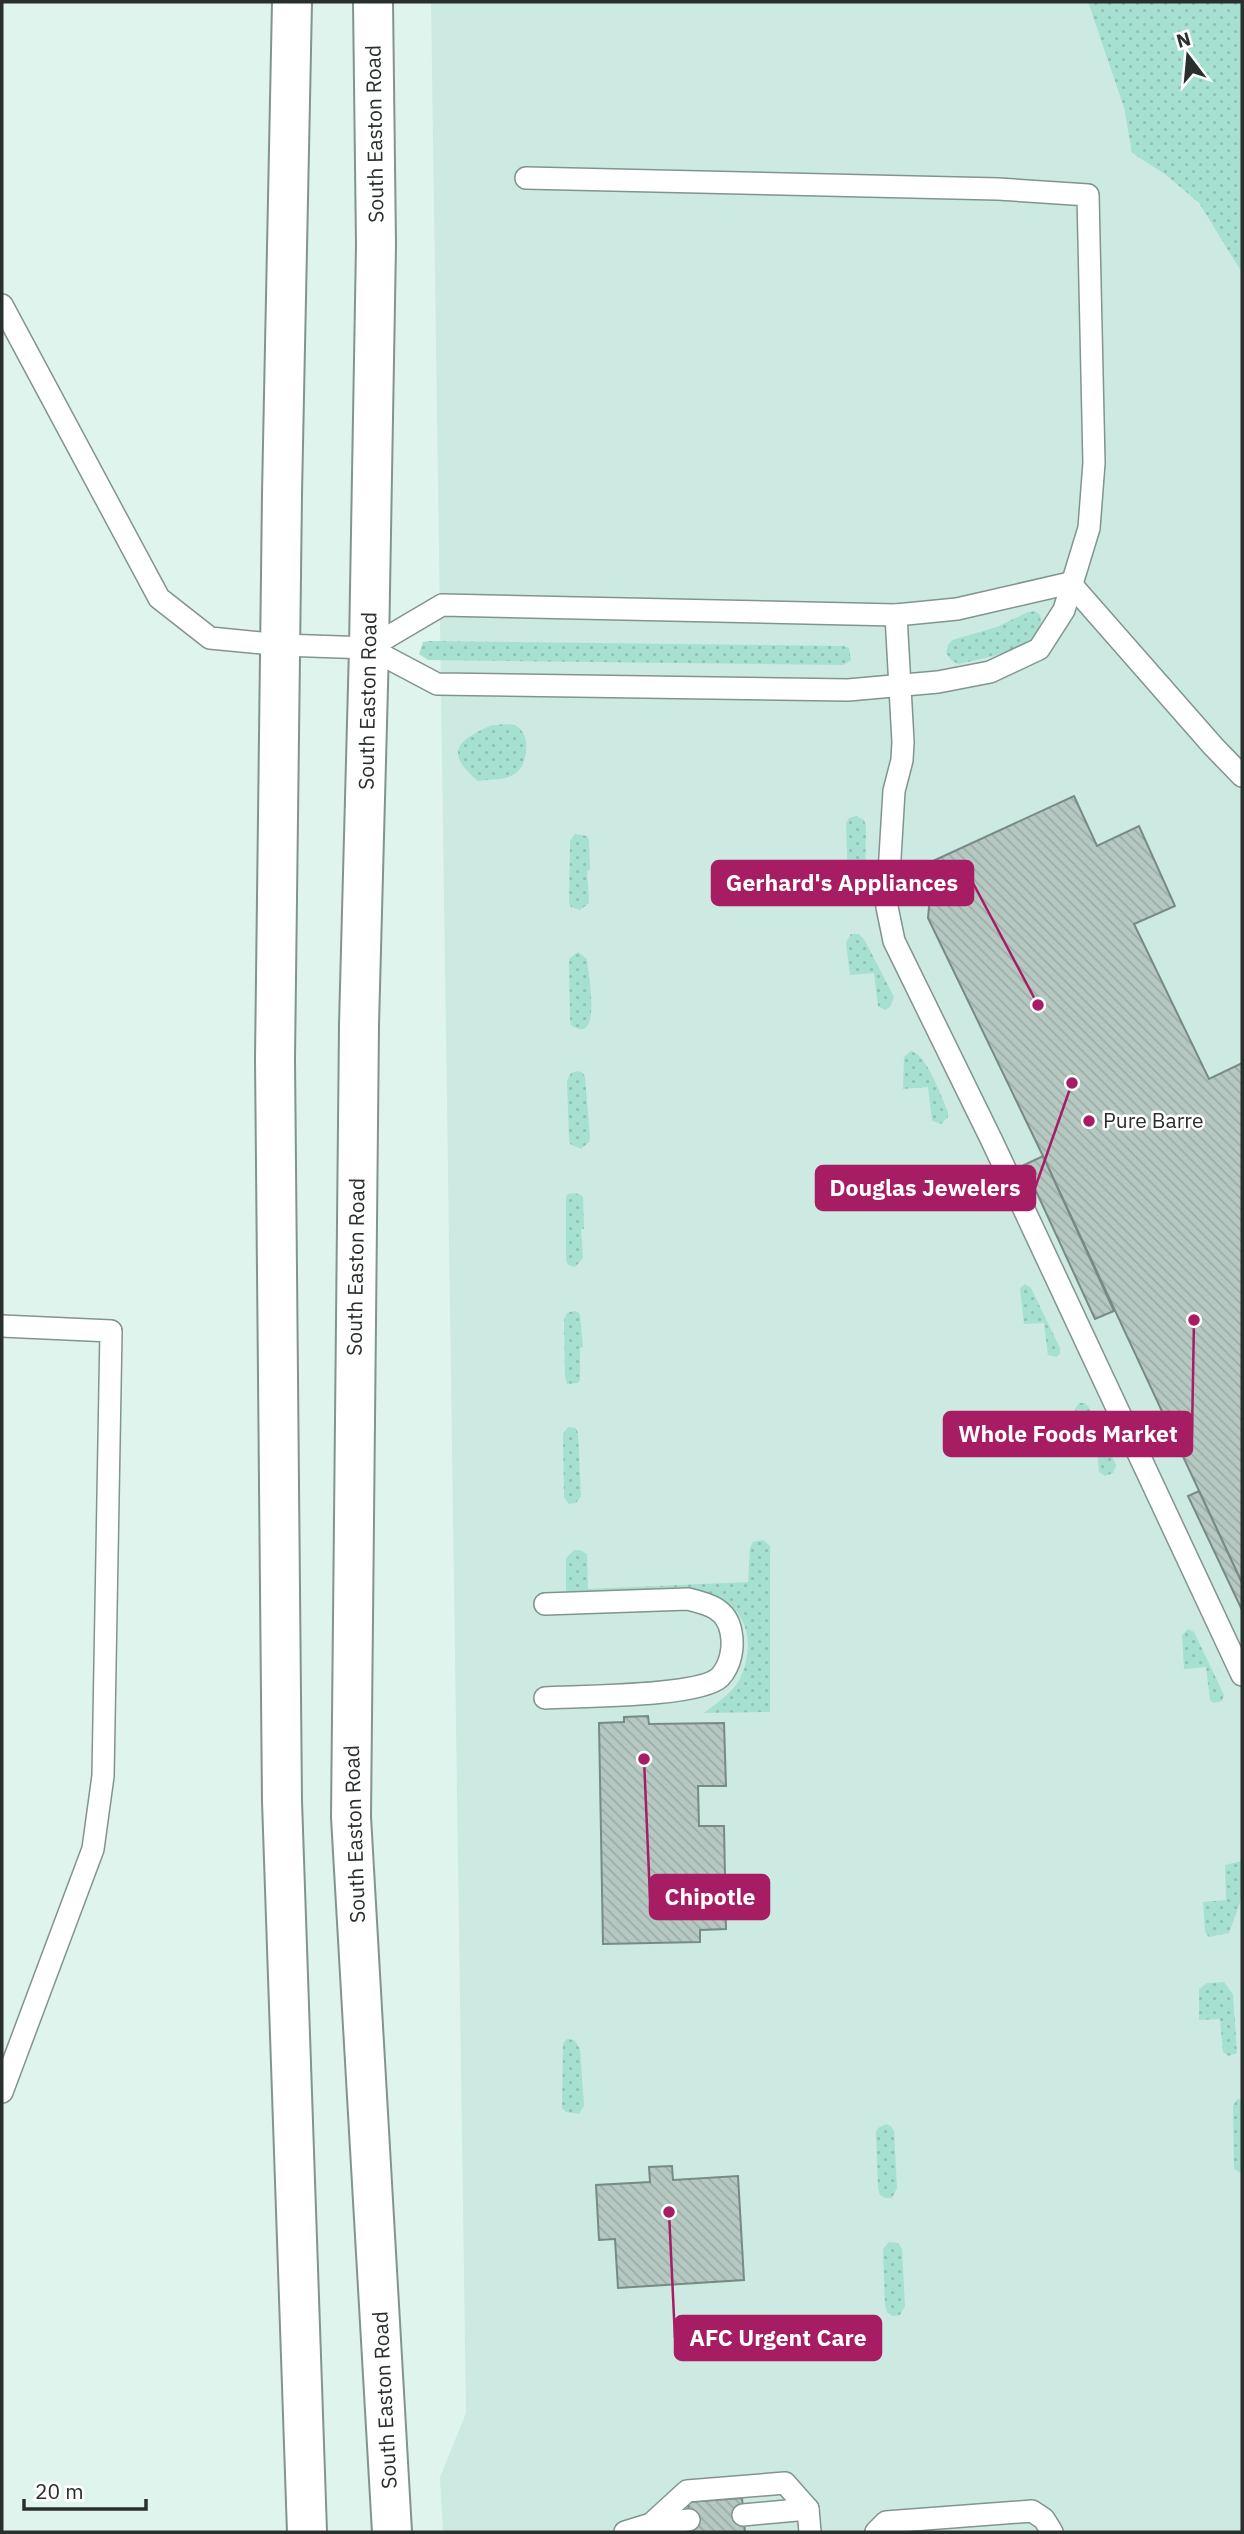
<svg xmlns="http://www.w3.org/2000/svg" width="1244" height="2534" font-family="'IBM Plex Sans',sans-serif">
<style>
.built{fill:#cceae1}
.grass{fill:url(#grass-dots)}
.building{fill:url(#building-back-hatch);stroke:#788a85;stroke-width:2}
.lines{fill:none;stroke-linecap:round;stroke-linejoin:round}
.service-casing{stroke:#82948e;stroke-width:24}
.trunk-casing{stroke:#82948e;stroke-width:42}
.service{stroke:#fff;stroke-width:21}
.trunk{stroke:#fff;stroke-width:38}
.poi-dot{fill:#a71d64;stroke:#fff;stroke-width:2.5}
.labels{text-anchor:middle;stroke-width:5;stroke-linejoin:round;paint-order:stroke}
.street-label{font-size:21px;fill:#282f2d;stroke:#fff}
.poi-label{font-size:21px;fill:#282f2d;stroke:#fff;text-anchor:start}
.leader{fill:none;stroke:#a71d64;stroke-width:2.5}
.callout-dot{fill:#a71d64;stroke:#fff;stroke-width:2.5}
.callout{fill:#a71d64;stroke:#a71d64;stroke-width:2.5}
.callout-label{font-size:23px;text-anchor:middle;font-weight:bold;fill:#fff}
</style>
<defs>
<pattern id="grass-dots" width="8" height="8" patternUnits="userSpaceOnUse" patternTransform="scale(1.75)"><rect width="8" height="8" fill="#a6e0d0"/><path d="M2 2h.1M6 6h.1" fill="none" stroke="#8fc0b3" stroke-width="1.8" stroke-linecap="round"/></pattern>
<pattern id="building-back-hatch" width="6" height="6" patternUnits="userSpaceOnUse" patternTransform="scale(1.75)"><rect width="6" height="6" fill="#b5c8c2"/><path d="M-1 5l2 2M0 0l6 6M5-1l2 2" fill="none" stroke="#9caca7"/></pattern>
</defs>
<rect width="100%" height="100%" fill="#e0f4ee"/>
<path class="built" d="M431 2H1088L1124 108 1132 153 1166 175 1199 203 1242 273V2532H443L440 2477 466 2413Z"/>
<g class="grass">
<path d="M1088 2H1242V273L1199 203 1166 175 1132 153 1124 108Z"/>
<path d="M1035 611 1040 615 1042 628C1025 652 985 658 958 664L951 660 946 653 948 645 952 640 997 627 1028 612Z"/>
<path d="M430 641 844 646 849 648 851 660 843 665 428 660 419 654 423 642Z"/>
<path d="M492 725C500 725 513 722 519 728 532 739 527 770 511 776 502 780 488 779 478 781 443 752 458 740 492 725Z"/>
<path d="M856 816 864 820 866 826 865 882 862 886 856 888 848 882 846 824 849 818Z"/>
<path d="M575 834 587 836 589 840 590 870 587 871 589 899V903L580 910 571 907 569 902 570 841Z"/>
<path d="M851 934H859L864 939 894 997 890 1007 885 1010 878 1006 874 973 850 975 846 942Z"/>
<path d="M578 952 587 959C588 971 603 1048 571 1025L570 1020 569 959Z"/>
<path d="M911 1051C927 1055 941 1096 948 1112V1117L941 1124 932 1121 928 1087 903 1089 904 1057Z"/>
<path d="M578 1071 583 1073 585 1077 590 1137 589 1142 581 1149 570 1144 569 1139 567 1081 571 1073Z"/>
<path d="M575 1193 583 1196 584 1229H581L583 1258 575 1267 568 1265 566 1260V1197L568 1194Z"/>
<path d="M1025 1284 1031 1288 1060 1348V1353L1057 1357 1048 1355 1044 1323 1024 1324 1020 1288Z"/>
<path d="M574 1311 578 1312 580 1315 583 1347 580 1348V1380L578 1383 567 1384 565 1376 564 1320 567 1313Z"/>
<path d="M1079 1403H1084L1088 1406 1116 1465 1113 1473 1105 1476 1099 1472 1096 1438 1076 1440 1075 1409Z"/>
<path d="M568 1427 576 1428 578 1433 581 1496 576 1503 569 1504 564 1498 563 1434Z"/>
<path d="M763 1540 770 1546V1712L704 1713C718 1702 736 1691 742 1674 758 1633 741 1601 700 1590L566 1597V1558L574 1550H580L587 1554 588 1589 748 1582 750 1548 753 1542Z"/>
<path d="M1188 1629 1194 1632 1224 1695 1222 1701 1213 1703 1210 1700 1206 1667 1184 1669 1182 1635Z"/>
<path d="M1242 1861V1897L1229 1933 1209 1937 1205 1932 1203 1902 1226 1900 1225 1865Z"/>
<path d="M1224 1982 1233 1994 1237 2053 1229 2056 1223 2052 1220 2019 1199 2020V1989L1207 1983Z"/>
<path d="M567 2039 574 2040 580 2049 584 2106 579 2114 566 2112 562 2108 563 2044Z"/>
<path d="M1237 2099 1242 2100V2174L1234 2169 1233 2106Z"/>
<path d="M886 2124 891 2126 894 2131 897 2188 892 2198H885L880 2195 878 2188 876 2132 878 2128Z"/>
<path d="M889 2242 898 2243 902 2249 905 2306 900 2315 892 2316 887 2312 885 2306 883 2249Z"/>
</g>
<g class="building">
<path d="M1074 796 1097 846 1139 826 1175 906 1134 924 1209 1079 1242 1063V1583L1043 1156 928 918 933 861Z"/>
<path d="M1043 1156 1114 1311 1095 1319 1024 1165Z"/>
<path d="M1199 1491 1242 1583V1610L1188 1496Z"/>
<path d="M648 1716 649 1724 724 1723 726 1786H698L699 1826H724L726 1929 700 1930V1942L603 1944 599 1723 624 1722V1717Z"/>
<path d="M672 2166 673 2180 738 2176 744 2280 618 2288 615 2239 599 2240 596 2185 650 2182 649 2167Z"/>
<path d="M742 2498 745 2532H690L688 2502Z"/>
</g>
<g class="lines">
<defs>
<g id="service">
<path d="M2 305 159 598 210 638 282 645 369 648 437 684 848 690 938 682 990 672 1039 649 1064 610 1089 528 1094 463 1088 195 998 189 526 178"/>
<path d="M1070 583 1213 746 1242 776"/>
<path d="M896 615 903 742 902 760 894 791 887 907 894 941 992 1141 1242 1675"/>
<path d="M369 648 442 605 896 615 957 609 1070 583"/>
<path d="M2 1326 111 1331 103 1776 93 1849 2 2092"/>
<path d="M545 1604 688 1599C709 1604 727 1609 731 1632 734 1647 731 1665 720 1677 700 1697 578 1696 545 1698"/>
<path d="M743 2515 808 2509"/>
<path d="M651 2524 689 2520"/>
<path d="M625 2532 651 2524 687 2491 785 2483 808 2509 810 2532"/>
<path d="M876 2532 886 2522 1032 2511 1044 2519 1052 2532"/>
</g>
<g id="trunk">
<path d="M292 2 282 494 275 1059 282 1801 307 2532"/>
<path d="M373 2 376 245 369 648 359 1025 351 1817 392 2532"/>
</g>
</defs>
<use href="#service" class="service-casing"/>
<use href="#trunk" class="trunk-casing"/>
<use href="#service" class="service"/>
<use href="#trunk" class="trunk"/>
</g>
<circle class="poi-dot" cx="1089" cy="1121" r="7"/>
<g class="labels">
<g class="street-label">
<text transform="translate(375 134) rotate(-91)" y="7">South Easton Road</text>
<text transform="translate(368 701) rotate(-89)" y="7">South Easton Road</text>
<text transform="translate(356 1267) rotate(-89)" y="7">South Easton Road</text>
<text transform="translate(355 1834) rotate(-92)" y="7">South Easton Road</text>
<text transform="translate(385 2400) rotate(-93)" y="7">South Easton Road</text>
</g>
<g class="poi-label">
<text x="1103" y="1128">Pure Barre</text>
</g>
</g>
<path class="leader" d="M1038 1005L973 883M1072 1083L1035 1188M1194 1320L1192 1434M644 1759L650 1897M669 2212L675 2338"/>
<g class="callout-dot">
<circle cx="1038" cy="1005" r="7"/>
<circle cx="1072" cy="1083" r="7"/>
<circle cx="1194" cy="1320" r="7"/>
<circle cx="644" cy="1759" r="7"/>
<circle cx="669" cy="2212" r="7"/>
</g>
<g class="callout">
<rect x="712" y="861" width="261" height="44" rx="7"/>
<rect x="816" y="1166" width="219" height="44" rx="7"/>
<rect x="944" y="1412" width="248" height="44" rx="7"/>
<rect x="650" y="1875" width="119" height="44" rx="7"/>
<rect x="675" y="2316" width="206" height="44" rx="7"/>
</g>
<g class="callout-label">
<text x="842" y="891">Gerhard's Appliances</text>
<text x="925" y="1196">Douglas Jewelers</text>
<text x="1068" y="1442">Whole Foods Market</text>
<text x="710" y="1905">Chipotle</text>
<text x="778" y="2346">AFC Urgent Care</text>
</g>
<rect width="1244" height="2534" fill="none" stroke="#282f2d" stroke-width="7"/>
<g transform="translate(1188 56) rotate(344)" stroke="#ffffff" stroke-width="5" paint-order="stroke">
<path d="M0-5L12 26L0 18L-12 26Z" fill="#282f2d"/>
<text y="-10" font-size="19" font-weight="bold" text-anchor="middle" fill="#282f2d">N</text>
</g>
<path d="M24 2499v10h122v-10" fill="none" stroke="#282f2d" stroke-width="3.5"/>
<text x="35" y="2499" font-size="21" fill="#282f2d" stroke="#ffffff" stroke-width="5" paint-order="stroke">20 m</text>
</svg>
